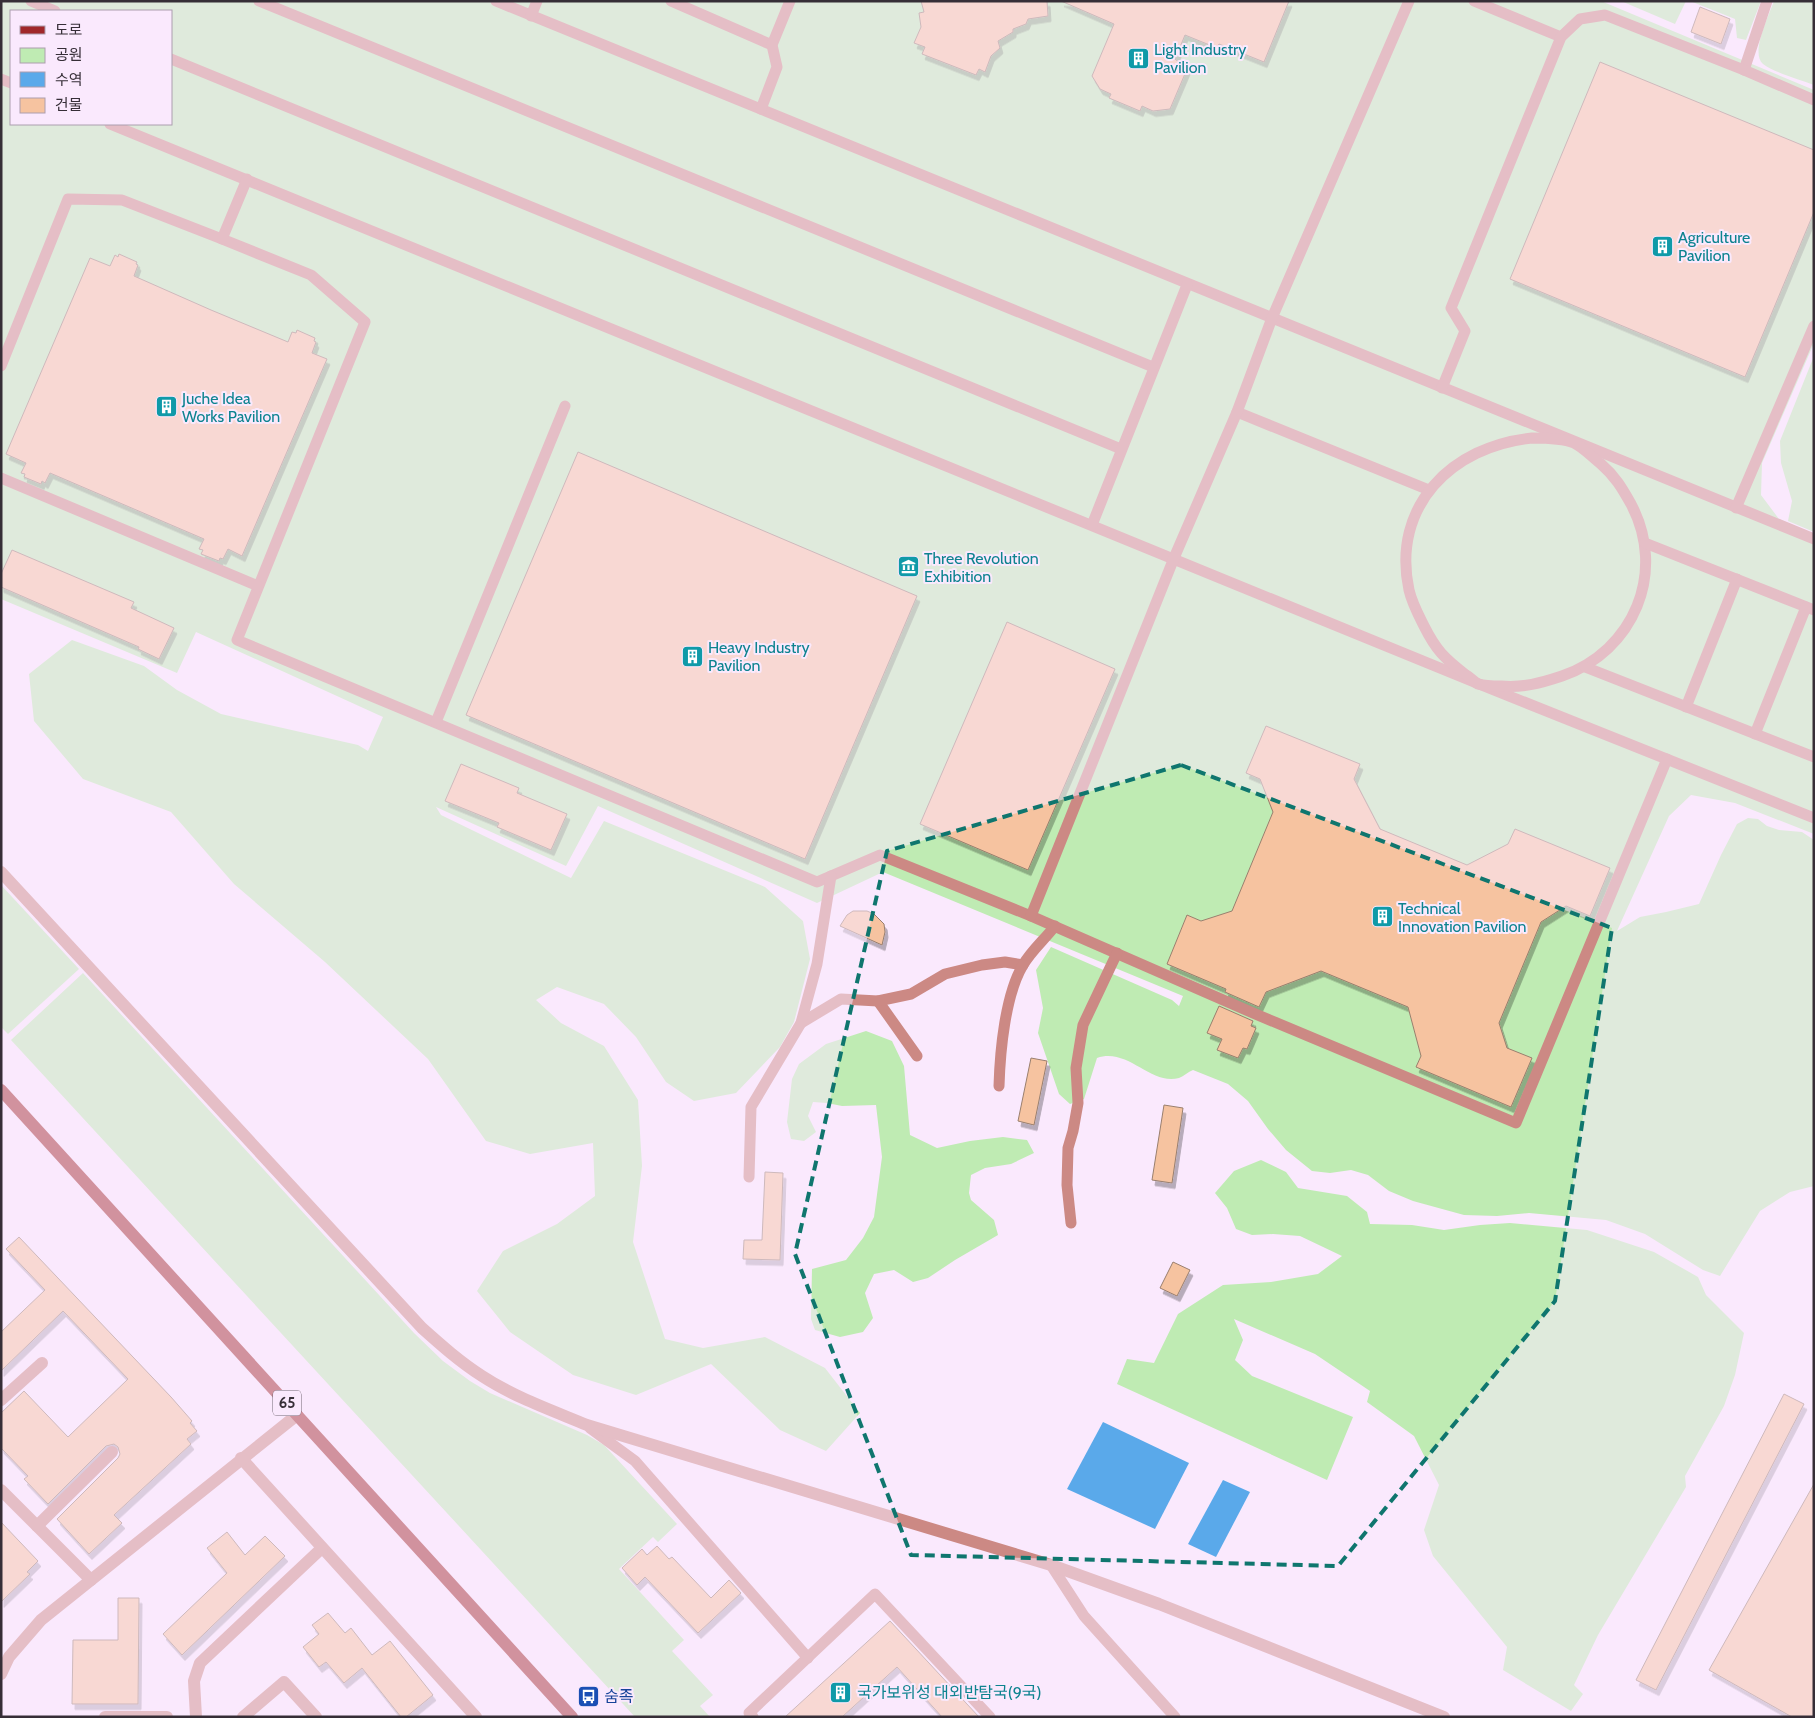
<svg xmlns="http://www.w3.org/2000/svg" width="1815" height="1718" font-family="Cabin,'Noto Sans KR',sans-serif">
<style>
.green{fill:#bfebb3;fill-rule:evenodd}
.water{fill:#5aa9ea}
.building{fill:#f6c3a0;stroke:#997f6e;filter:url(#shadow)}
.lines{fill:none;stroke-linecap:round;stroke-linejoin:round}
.lane{stroke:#cc8984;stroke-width:11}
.street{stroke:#cc8984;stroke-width:12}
.primary{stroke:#a0282a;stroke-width:12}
.marked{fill:none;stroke:#0f766e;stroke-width:4;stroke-dasharray:10 6;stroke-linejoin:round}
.labels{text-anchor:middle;stroke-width:4;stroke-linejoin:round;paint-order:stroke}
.shield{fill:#fae9fd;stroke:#716672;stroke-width:1}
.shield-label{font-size:15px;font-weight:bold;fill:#362e37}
.culture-label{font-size:16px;fill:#0d838f;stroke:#fae9fd;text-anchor:start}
.transit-label{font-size:16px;fill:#164399;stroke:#fae9fd;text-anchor:start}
</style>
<defs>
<filter id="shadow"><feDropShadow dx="3" dy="5.5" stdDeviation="0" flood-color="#0004"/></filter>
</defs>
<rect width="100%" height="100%" fill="#fae9fd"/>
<g class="green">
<path d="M1 1H1601L1814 90V343L1762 463 1761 495 1779 519 1814 534V834L1735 803 1691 795 1669 816 1617 931 1640 917 1666 912 1699 904 1721 855 1737 824 1748 818 1758 819 1767 826 1779 830 1802 832 1814 840V1186L1790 1192 1760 1211 1720 1276 1703 1270 1645 1234 1606 1220 1529 1213 1497 1216 1464 1215 1413 1201 1389 1191 1368 1175 1351 1170 1330 1173 1312 1171 1286 1150 1268 1129 1248 1101 1228 1084 1193 1070C1188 1072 1184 1076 1179 1078 1151 1086 1128 1047 1097 1058L1084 1099 1070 1104 1059 1094 1038 1033 1043 1008 1036 970 1051 947 1172 1000 1179 1006 1183 996 883 872 817 903 598 806 566 866 436 807 441 815 571 878 604 821 765 887 803 921 810 959 794 1022 780 1047 736 1093 694 1101 666 1082 636 1037 604 1004 557 987 536 1000 561 1023 604 1046 638 1100 642 1166 633 1242 665 1339 703 1348 765 1337 825 1368 860 1413 826 1451 780 1430 711 1364 636 1395 573 1375 510 1332 477 1291 503 1251 557 1224 595 1196 593 1143 530 1154 486 1141 428 1059 325 962 234 884 171 812 83 779 34 721 29 674 72 640 144 666 177 690 221 714 358 745 368 751 383 717 196 632 177 673 1 599ZM11 11H171V124H11Z"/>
<path d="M1621 1H1686L1675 24Z"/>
<path d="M1690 1H1761L1746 40 1737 38 1735 19Z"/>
<path d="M1774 1H1814V85C1801 80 1773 72 1763 64 1750 53 1769 15 1774 1Z"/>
<path d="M1814 356V532L1788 521 1792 501 1781 463 1780 441Z"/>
<path d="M1 885 79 969 8 1034 1 1027Z"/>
<path d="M83 973 414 1333 443 1361 470 1381 490 1393 587 1435 604 1445 677 1524 658 1542 653 1537 619 1569 684 1640 672 1651 713 1695 700 1706 710 1717H635L11 1040Z"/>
<path d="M866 1031 892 1041 904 1066 910 1135 937 1148 970 1141 1003 1137 1027 1140 1034 1153 1011 1164 985 1168 971 1175 969 1193 971 1200 994 1220 998 1235 955 1260 928 1278 913 1282 894 1270 874 1274 865 1293 873 1318 863 1332 840 1337 815 1330 811 1319 812 1269 846 1260 863 1238 874 1217 882 1157 876 1105 842 1106 827 1103 813 1102 808 1116 816 1132 804 1141 791 1139 787 1122 792 1079 799 1064 826 1044Z"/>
<path d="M1261 1160 1286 1172 1298 1188 1347 1196 1367 1212 1370 1224 1412 1225 1444 1230 1480 1225 1510 1223 1587 1230 1654 1252 1698 1277 1706 1295 1744 1333 1735 1375 1724 1406 1685 1476 1686 1487 1598 1635 1574 1685 1583 1694 1571 1711 1503 1670 1507 1647 1433 1556 1424 1530 1439 1485 1414 1436 1367 1402 1370 1391 1315 1354 1234 1319 1243 1340 1235 1360 1252 1376 1353 1417 1327 1480 1117 1384 1127 1359 1154 1363 1178 1314 1223 1285 1271 1282 1318 1274 1342 1256 1300 1236 1273 1234 1252 1235 1236 1229 1227 1208 1215 1193 1234 1171Z"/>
</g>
<g class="water">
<path d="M1103 1422 1189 1463 1155 1529 1067 1489Z"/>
<path d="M1223 1480 1250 1492 1216 1557 1188 1544Z"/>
</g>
<g class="building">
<path d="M921 1H1047L1048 16 1028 19 1026 24 1013 29V32L998 41 1000 48 991 56 985 72 979 69 976 75 922 54 925 47 914 43 921 27 919 13 924 12Z"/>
<path d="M1061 1H1289L1264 62 1219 44 1217 48 1185 35 1175 59 1187 69 1170 109 1153 111 1142 106 1140 111 1109 98 1111 94 1100 89 1092 76 1114 24Z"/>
<path d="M1700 7 1730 19 1721 44 1691 32Z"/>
<path d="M1600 62 1814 150V212L1745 377 1510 279Z"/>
<path d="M119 254 137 262 136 264 138 265 134 276 211 310 288 342 292 332 296 333 297 330 315 338 314 341 316 342 312 353 327 359 242 556 228 549 223 559 220 558 219 561 201 554 203 550 199 549 204 539 50 473 45 483 42 481 41 484 24 477 25 474 21 473 26 463 6 454 90 258 110 266 115 255 118 257Z"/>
<path d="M578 452 917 596 805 859 466 715Z"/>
<path d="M12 550 134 602 131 608 174 628 159 659 138 649 139 647 1 587V574Z"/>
<path d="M1007 622 1115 669 1028 870 920 824Z"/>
<path d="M1266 726 1360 764 1354 779 1380 829 1467 865 1508 844 1515 829 1610 868 1590 916 1566 906 1541 922 1499 1023 1507 1048 1532 1058 1511 1107 1416 1067 1421 1056 1408 1007 1321 971 1266 992 1259 1007 1225 992 1226 989 1167 964 1187 915 1201 921 1232 911 1273 812 1260 779 1246 773Z"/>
<path d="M461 764 519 788 517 793 567 814 551 850 497 827 499 823 445 801Z"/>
<path d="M853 911H867L874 914 884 924 885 932 882 945 840 926 847 915Z"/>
<path d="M1219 1006 1253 1021 1251 1026 1256 1028 1247 1049 1243 1048 1238 1058 1217 1050 1222 1039 1207 1033Z"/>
<path d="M1031 1058 1047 1061 1034 1125 1018 1121Z"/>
<path d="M1164 1105 1183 1108 1172 1183 1152 1180Z"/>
<path d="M765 1172 783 1173 780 1260 743 1259 744 1240H762Z"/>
<path d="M19 1237 171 1397 192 1421 190 1423 197 1431 187 1439 191 1444 114 1515 122 1523 89 1554 57 1519 118 1458 120 1454 118 1447 114 1444 106 1446 48 1504 24 1479 28 1476 1 1448V1413L24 1391 68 1437 128 1379 63 1311 1 1371V1332L45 1290 6 1249Z"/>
<path d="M1173 1262 1190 1270 1177 1296 1160 1288Z"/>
<path d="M1784 1394 1804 1404 1656 1690 1636 1680Z"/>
<path d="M1814 1484V1717H1792L1709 1670Z"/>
<path d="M1 1522 38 1561 27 1572 30 1574 1 1602Z"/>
<path d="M227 1532 245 1555 265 1536 285 1556 182 1655 163 1634 227 1573 207 1548Z"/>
<path d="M657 1546 669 1559 672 1557 711 1598 729 1580 741 1593 698 1633 645 1577 637 1585 622 1568 642 1549 647 1555Z"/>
<path d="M118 1598H139L138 1704H72L73 1640H118Z"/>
<path d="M328 1613 345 1633 351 1628 372 1655 390 1641 433 1695 406 1717H401L362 1668 344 1683 326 1662 319 1667 303 1647 319 1634 312 1625Z"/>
<path d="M890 1621 979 1717H942L897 1667 842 1717H785Z"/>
</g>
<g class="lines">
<g class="lane">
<path d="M31 1 55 11"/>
<path d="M259 1 1153 367"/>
<path d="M496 1 1814 539"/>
<path d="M671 1 772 45"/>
<path d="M1474 1 1561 37"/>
<path d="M531 16 537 1"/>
<path d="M171 59 1121 449"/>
<path d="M1744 70 1767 1"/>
<path d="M1 79 11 83"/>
<path d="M761 109 777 67 772 45 790 1"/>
<path d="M110 124 1479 684 1814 818"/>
<path d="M222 239 311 275 365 322 237 640 817 882 880 855 1031 916 1253 1013 1516 1123 1667 759"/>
<path d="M1 366 68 199 122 200 222 239 247 179"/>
<path d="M1442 388 1465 331 1451 308 1561 37 1580 19 1605 15 1744 70 1814 100"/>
<path d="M1237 412 1429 490"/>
<path d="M1532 438C1545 438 1562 438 1574 443 1583 447 1593 458 1601 464 1615 476 1622 488 1631 504 1667 572 1634 651 1562 676 1541 683 1523 688 1501 686 1495 686 1485 686 1478 684 1474 682 1470 677 1466 675 1444 658 1436 650 1424 626 1418 614 1412 603 1409 590 1391 506 1452 446 1532 438Z"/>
<path d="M1 478 258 586"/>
<path d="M1736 508 1814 326"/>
<path d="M1092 525 1187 285"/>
<path d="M1645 543 1814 610"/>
<path d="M1585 667 1814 757"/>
<path d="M1686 707 1737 579"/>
<path d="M436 722 565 406"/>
<path d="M1755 734 1806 607"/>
<path d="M1031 916 1174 558 1237 412 1272 318 1409 1"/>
<path d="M878 1001 917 1056"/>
<path d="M801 1023 841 999 878 1001 911 994 945 974 982 965 1005 962 1023 965"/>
<path d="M999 1086C1000 1052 1005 995 1023 965 1031 951 1045 939 1055 926"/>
<path d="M749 1177 751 1107 801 1023 817 964 831 876"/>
<path d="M1071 1223 1067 1185 1068 1148 1073 1131 1078 1103 1076 1068 1083 1025 1117 953"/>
<path d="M590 1428 635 1461 808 1658"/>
<path d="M1051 1565 1084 1616 1175 1717"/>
<path d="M753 1717 749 1713 875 1594 990 1717"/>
</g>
<g class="street">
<path d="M1 872 422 1328C441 1345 460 1362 482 1376 514 1397 551 1410 587 1425L1051 1565 1159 1604 1444 1717"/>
<path d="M1 1400 42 1363"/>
<path d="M241 1458 476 1717"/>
<path d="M1 1490 91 1580"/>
<path d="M37 1526 112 1452"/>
<path d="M1 1674 9 1657 41 1620 297 1415"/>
<path d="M105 1717H167"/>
<path d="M196 1717 194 1681 200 1663 322 1548"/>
<path d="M243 1717 284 1682 316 1717"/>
</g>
<path class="primary" d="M1 1090 572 1717"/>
</g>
<path d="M0 0H1815V1718H0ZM1181 765 1612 928 1555 1301 1338 1566 911 1555 795 1254 887 851Z" fill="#fae9fd" fill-opacity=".55" fill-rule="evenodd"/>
<path class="marked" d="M1181 765 1612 928 1555 1301 1338 1566 911 1555 795 1254 887 851Z"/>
<defs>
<symbol id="building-square" viewBox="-11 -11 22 22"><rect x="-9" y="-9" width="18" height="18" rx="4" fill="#0f9aa8" stroke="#fae9fd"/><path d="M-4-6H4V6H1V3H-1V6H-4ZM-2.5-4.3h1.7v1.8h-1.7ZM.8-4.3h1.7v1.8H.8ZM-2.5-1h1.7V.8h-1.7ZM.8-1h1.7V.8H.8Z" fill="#fff"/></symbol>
<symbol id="museum-square" viewBox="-11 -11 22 22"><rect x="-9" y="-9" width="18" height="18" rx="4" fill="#0f9aa8" stroke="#fae9fd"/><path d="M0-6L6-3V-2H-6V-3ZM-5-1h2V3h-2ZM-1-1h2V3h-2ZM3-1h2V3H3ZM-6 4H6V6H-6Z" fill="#fff"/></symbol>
<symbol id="bus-square" viewBox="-11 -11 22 22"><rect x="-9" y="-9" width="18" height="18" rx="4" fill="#1a4fb4" stroke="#fae9fd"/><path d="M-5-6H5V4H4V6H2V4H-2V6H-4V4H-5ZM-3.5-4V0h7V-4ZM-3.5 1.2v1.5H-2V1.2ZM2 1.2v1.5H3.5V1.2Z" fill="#fff"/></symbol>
</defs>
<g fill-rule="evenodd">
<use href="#building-square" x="1126" y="46" width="25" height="25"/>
<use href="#building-square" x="1650" y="234" width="25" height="25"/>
<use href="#building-square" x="154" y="394" width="25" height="25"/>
<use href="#museum-square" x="896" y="554" width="25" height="25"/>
<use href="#building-square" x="680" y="644" width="25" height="25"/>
<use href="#building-square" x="1370" y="904" width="25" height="25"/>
<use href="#building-square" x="828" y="1680" width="25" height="25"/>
<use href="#bus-square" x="576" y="1684" width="25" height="25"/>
</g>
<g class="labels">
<rect class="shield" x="273" y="1390.5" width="28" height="25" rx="4"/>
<g class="shield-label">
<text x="287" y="1408">65</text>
</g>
<g class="culture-label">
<text x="1154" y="55">Light Industry<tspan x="1154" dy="18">Pavilion</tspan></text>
<text x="1678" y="243">Agriculture<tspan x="1678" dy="18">Pavilion</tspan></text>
<text x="182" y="404">Juche Idea<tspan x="182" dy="18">Works Pavilion</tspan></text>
<text x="924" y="564">Three Revolution<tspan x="924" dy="18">Exhibition</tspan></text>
<text x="708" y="653">Heavy Industry<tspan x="708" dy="18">Pavilion</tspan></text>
<text x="1398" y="914">Technical<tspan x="1398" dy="18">Innovation Pavilion</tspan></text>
<text x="857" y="1698">국가보위성 대외반탐국(9국)</text>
</g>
<g class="transit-label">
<text x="604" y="1702">숨족</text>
</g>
</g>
<rect width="1815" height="1718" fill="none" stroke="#362e37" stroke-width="5"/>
<rect x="10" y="10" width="162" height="115" fill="#fae9fd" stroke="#ac9eae"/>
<rect x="20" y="26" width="25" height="8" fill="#a0282a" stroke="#ac9eae"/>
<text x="55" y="35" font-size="15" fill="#362e37">도로</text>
<rect x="20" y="48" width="25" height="15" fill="#bfebb3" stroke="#ac9eae"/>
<text x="55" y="60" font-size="15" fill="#362e37">공원</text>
<rect x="20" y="72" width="25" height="15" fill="#5aa9ea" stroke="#ac9eae"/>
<text x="55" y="85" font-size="15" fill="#362e37">수역</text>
<rect x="20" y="98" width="25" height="15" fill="#f6c3a0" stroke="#ac9eae"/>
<text x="55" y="110" font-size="15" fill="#362e37">건물</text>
</svg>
